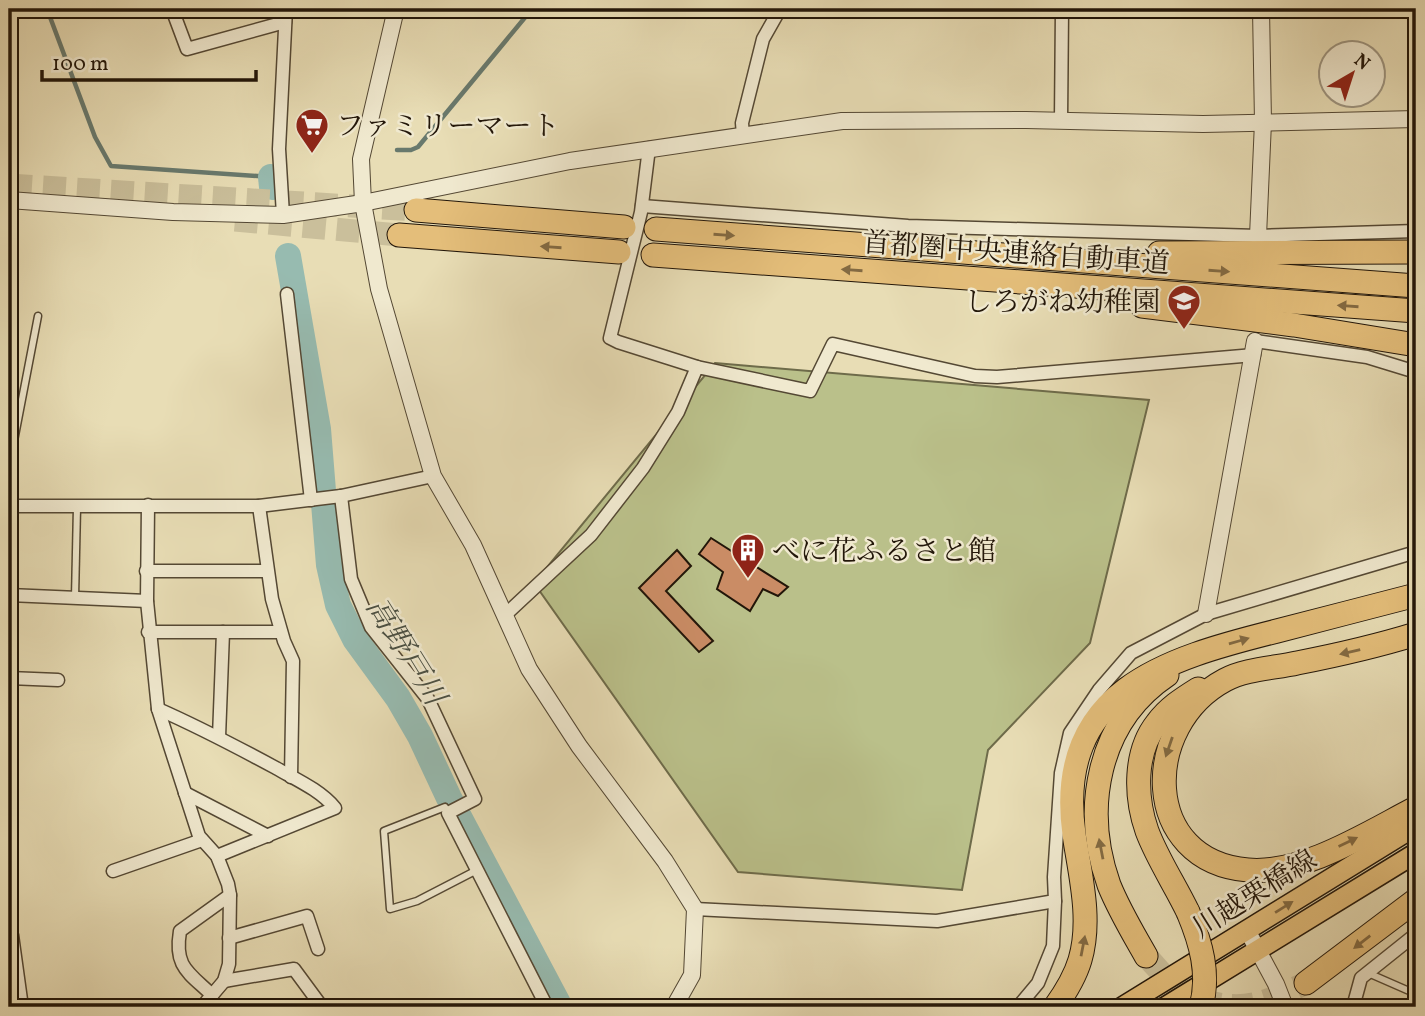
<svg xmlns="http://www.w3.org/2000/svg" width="1425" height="1016" font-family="Vollkorn,'Noto Serif JP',serif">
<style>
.green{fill:#bac08a;stroke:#6e6b4a;stroke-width:2}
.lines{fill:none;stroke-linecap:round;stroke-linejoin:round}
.stream{stroke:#68796d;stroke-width:4.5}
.river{stroke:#97bbb0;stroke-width:26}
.building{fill:#ca8c65;stroke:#221609;stroke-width:2}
.motorway-tunnel{stroke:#cabf9b;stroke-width:23;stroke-dasharray:23 11;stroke-linecap:butt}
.service-casing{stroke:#544834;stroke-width:9}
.minor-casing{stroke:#544834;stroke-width:15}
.tertiary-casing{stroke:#544834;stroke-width:18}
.primary-casing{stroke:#221609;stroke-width:22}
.motorway-casing{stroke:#221609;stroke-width:25}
.service{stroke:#f0e9cf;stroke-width:6}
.minor{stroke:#f0e9cf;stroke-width:12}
.tertiary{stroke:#f0e9cf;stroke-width:16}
.primary{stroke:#e4be7a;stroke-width:19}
.motorway{stroke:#e4be7a;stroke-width:23}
.motorway-bridge-casing{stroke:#221609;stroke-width:25;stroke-linecap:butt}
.motorway-bridge{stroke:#e4be7a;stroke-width:23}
.oneway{fill:#836a42}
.labels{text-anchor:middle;stroke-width:5;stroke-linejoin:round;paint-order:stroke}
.poi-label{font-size:28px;fill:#221609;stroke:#f0e9cf;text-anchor:start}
.street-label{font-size:28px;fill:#221609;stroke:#f0e9cf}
.water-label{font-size:30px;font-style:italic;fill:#4b5043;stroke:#f0e9cf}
</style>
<rect width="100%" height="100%" fill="#e8ddb5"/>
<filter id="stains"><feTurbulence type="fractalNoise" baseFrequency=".00286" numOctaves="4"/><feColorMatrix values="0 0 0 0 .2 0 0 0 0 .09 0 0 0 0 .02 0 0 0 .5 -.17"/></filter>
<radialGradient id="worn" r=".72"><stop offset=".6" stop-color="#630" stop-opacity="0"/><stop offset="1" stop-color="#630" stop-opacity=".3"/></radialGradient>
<path class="green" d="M715 363 1149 400 1090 643 988 750 962 890 738 872 534 583Z"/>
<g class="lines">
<g class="stream">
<path d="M47 9 95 137 111 166 271 177"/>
<path d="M397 150H411L418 147 532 9"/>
</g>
<g class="river">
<path d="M271 177 272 187"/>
<path d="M288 256 318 429 329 565 338 605 355 639 398 698 420 736 449 798 560 1007"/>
</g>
</g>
<g class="building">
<path d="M711 538 788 587 778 596 763 589 750 611 717 589 723 572 699 554Z"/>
<path d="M677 550 691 566 666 591 713 641 699 652 639 588Z"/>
</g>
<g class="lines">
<g class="motorway-tunnel">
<path d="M9 185 416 210"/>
<path d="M235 220 399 235"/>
<path d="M1146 956C1155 965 1163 976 1173 984 1182 992 1195 998 1207 1001 1247 1013 1270 1000 1306 983"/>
</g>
<defs>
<g id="service">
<path d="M9 467 38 316"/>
<path d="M75 598 77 507"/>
<path d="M448 813 445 807 384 831 390 909 417 901 477 870"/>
<path d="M1368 973 1416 994"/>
</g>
<g id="minor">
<path d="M172 9 187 49 285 22"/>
<path d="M1061 120 1062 9"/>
<path d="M743 135 742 123 763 39 780 9"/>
<path d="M649 148 641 212 610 338 618 342 697 367"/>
<path d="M642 206 908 226 1258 236 1416 231"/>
<path d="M283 215 279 149 286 9"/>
<path d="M287 294 311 500"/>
<path d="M1255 341 1367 357 1416 372"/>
<path d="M341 496 351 579 371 627 428 699 475 799 448 813 547 1007"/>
<path d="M148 505 147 601 158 709 199 836 217 856 228 884 230 895 229 964 224 981 202 1007"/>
<path d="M259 506 272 599 284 641 293 661 291 777"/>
<path d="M9 508 14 506H259L341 496 433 476"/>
<path d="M146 571H267"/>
<path d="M9 595 147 601"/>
<path d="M504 616 591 535 643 468 678 412 697 367 810 391 833 344 975 376 997 377 1254 355"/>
<path d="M148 632H281"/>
<path d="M9 678 58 680"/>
<path d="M158 709C199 727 237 747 276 768 297 780 320 790 335 808L217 856"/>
<path d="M219 737 223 632"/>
<path d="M185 793 268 836"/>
<path d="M113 871 202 840"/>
<path d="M695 909 937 921 1055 901 1054 877 1061 773 1070 733 1099 690 1131 653 1206 614 1416 552"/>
<path d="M9 935H12L22 1007"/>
<path d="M229 938 307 916 318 949"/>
<path d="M224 981 294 969 322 1007"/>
<path d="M212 995C188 972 174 967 180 931L230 895"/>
<path d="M1018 1007 1038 983 1053 946 1055 901"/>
<path d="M1353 1007 1361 978 1416 934"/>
</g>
<g id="tertiary">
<path d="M396 9 361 159 363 203 379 289 433 476 473 545 529 669 579 746 665 861 695 909 692 975 674 1007"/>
<path d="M9 200 173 212 283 215 363 203 570 161 842 121 1026 120 1203 124 1416 119"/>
<path d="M1258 236 1263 122 1261 9"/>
<path d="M1206 614 1255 341"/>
<path d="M1247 930 1276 984 1285 1007"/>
</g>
<g id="primary">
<path d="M1122 1007 1416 826"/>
<path d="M1165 1007 1416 853"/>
</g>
<g id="motorway">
<path d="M416 210 624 227"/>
<path d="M656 229 1416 286"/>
<path d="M399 235 619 252"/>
<path d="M1159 253 1416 252"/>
<path d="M653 255 1416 311"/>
<path d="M1142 306 1294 325 1416 345"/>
<path d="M1416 634C1377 646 1338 655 1297 663 1275 668 1245 669 1225 680 1141 725 1140 861 1248 870 1303 875 1369 832 1416 808"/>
<path d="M1188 912C1175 885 1157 858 1147 831 1135 797 1134 752 1157 723 1168 708 1182 699 1198 689"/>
<path d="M1146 956C1133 933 1119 910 1109 885 1082 809 1097 722 1167 675"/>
<path d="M1306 983 1416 900"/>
<path d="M1055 1007C1065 993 1075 977 1080 960 1092 920 1080 874 1074 834 1054 691 1165 659 1277 631 1323 619 1370 607 1416 595"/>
</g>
</defs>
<use href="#service" class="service-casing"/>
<use href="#minor" class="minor-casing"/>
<use href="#tertiary" class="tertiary-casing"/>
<use href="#primary" class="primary-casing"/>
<use href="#motorway" class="motorway-casing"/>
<use href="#service" class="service"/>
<use href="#minor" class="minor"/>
<use href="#tertiary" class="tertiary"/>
<use href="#primary" class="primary"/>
<use href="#motorway" class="motorway"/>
<defs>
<path id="motorway-bridge" d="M1188 912C1201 943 1210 974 1201 1007"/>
</defs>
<use href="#motorway-bridge" class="motorway-bridge-casing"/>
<use href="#motorway-bridge" class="motorway-bridge"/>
</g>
<defs><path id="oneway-solid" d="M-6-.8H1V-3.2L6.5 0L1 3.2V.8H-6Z" transform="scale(1.75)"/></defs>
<g class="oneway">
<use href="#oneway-solid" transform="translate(724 235) rotate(4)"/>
<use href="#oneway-solid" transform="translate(551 247) rotate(-176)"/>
<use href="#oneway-solid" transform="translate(852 270) rotate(-176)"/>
<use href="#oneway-solid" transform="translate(1219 271) rotate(4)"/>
<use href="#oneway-solid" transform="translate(1348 306) rotate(-176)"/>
<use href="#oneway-solid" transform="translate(1239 641) rotate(-16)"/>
<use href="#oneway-solid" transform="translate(1350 652) rotate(167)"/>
<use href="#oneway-solid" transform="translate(1169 747) rotate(109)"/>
<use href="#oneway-solid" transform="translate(1348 842) rotate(-26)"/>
<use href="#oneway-solid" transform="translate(1101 849) rotate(-101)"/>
<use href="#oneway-solid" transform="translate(1284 907) rotate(-32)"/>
<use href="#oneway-solid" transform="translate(1362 942) rotate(142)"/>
<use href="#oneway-solid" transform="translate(1083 946) rotate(-79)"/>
</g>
<defs>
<symbol id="supermarket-pin" viewBox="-11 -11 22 30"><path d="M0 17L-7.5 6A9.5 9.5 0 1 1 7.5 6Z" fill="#8f2418" stroke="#f0e9cf"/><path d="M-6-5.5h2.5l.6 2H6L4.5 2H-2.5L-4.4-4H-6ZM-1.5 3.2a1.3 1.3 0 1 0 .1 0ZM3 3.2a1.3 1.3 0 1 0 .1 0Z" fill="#fff"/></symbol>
<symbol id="school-pin" viewBox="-11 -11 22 30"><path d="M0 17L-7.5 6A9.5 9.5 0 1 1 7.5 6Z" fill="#8f2418" stroke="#f0e9cf"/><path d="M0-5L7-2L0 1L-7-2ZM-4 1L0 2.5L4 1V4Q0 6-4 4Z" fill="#fff"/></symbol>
<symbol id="building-pin" viewBox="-11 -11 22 30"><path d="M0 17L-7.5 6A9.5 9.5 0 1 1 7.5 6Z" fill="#8f2418" stroke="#f0e9cf"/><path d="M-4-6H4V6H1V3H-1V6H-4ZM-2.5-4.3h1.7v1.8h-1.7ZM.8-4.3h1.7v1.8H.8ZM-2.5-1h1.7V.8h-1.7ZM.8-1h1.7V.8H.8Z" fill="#fff"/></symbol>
</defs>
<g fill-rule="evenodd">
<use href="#supermarket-pin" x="293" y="106" width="38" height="52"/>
<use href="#school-pin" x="1165" y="282" width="38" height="52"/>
<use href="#building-pin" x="729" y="531" width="38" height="52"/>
</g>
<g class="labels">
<g class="poi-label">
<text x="336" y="135">ファミリーマート</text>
<text x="1160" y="311" text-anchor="end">しろがね幼稚園</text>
<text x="772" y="560">べに花ふるさと館</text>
</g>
<g class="street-label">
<text transform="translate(1016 252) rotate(4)" y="10">首都圏中央連絡自動車道</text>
<text transform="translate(1254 893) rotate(-32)" y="10">川越栗橋線</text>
</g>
<g class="water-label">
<text transform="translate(406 651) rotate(58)" y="10">高野戸川</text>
</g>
</g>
<rect width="1425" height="1016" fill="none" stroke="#e8ddb5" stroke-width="35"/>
<rect x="10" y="10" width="1404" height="995" fill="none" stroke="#221609" stroke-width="3.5"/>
<rect x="18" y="18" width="1390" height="981" fill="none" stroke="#221609" stroke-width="2"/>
<g transform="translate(1352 74) rotate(39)"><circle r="33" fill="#f0e9cf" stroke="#9e9580" stroke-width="2"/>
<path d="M0-5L12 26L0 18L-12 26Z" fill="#8f2418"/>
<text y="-10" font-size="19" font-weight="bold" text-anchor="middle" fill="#221609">N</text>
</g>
<path d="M42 70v10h214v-10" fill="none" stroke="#221609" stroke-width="3.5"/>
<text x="52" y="70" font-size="21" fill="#221609" stroke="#f0e9cf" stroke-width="5" paint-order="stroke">100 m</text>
<rect width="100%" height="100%" filter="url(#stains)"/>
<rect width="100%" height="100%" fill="url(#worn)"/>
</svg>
